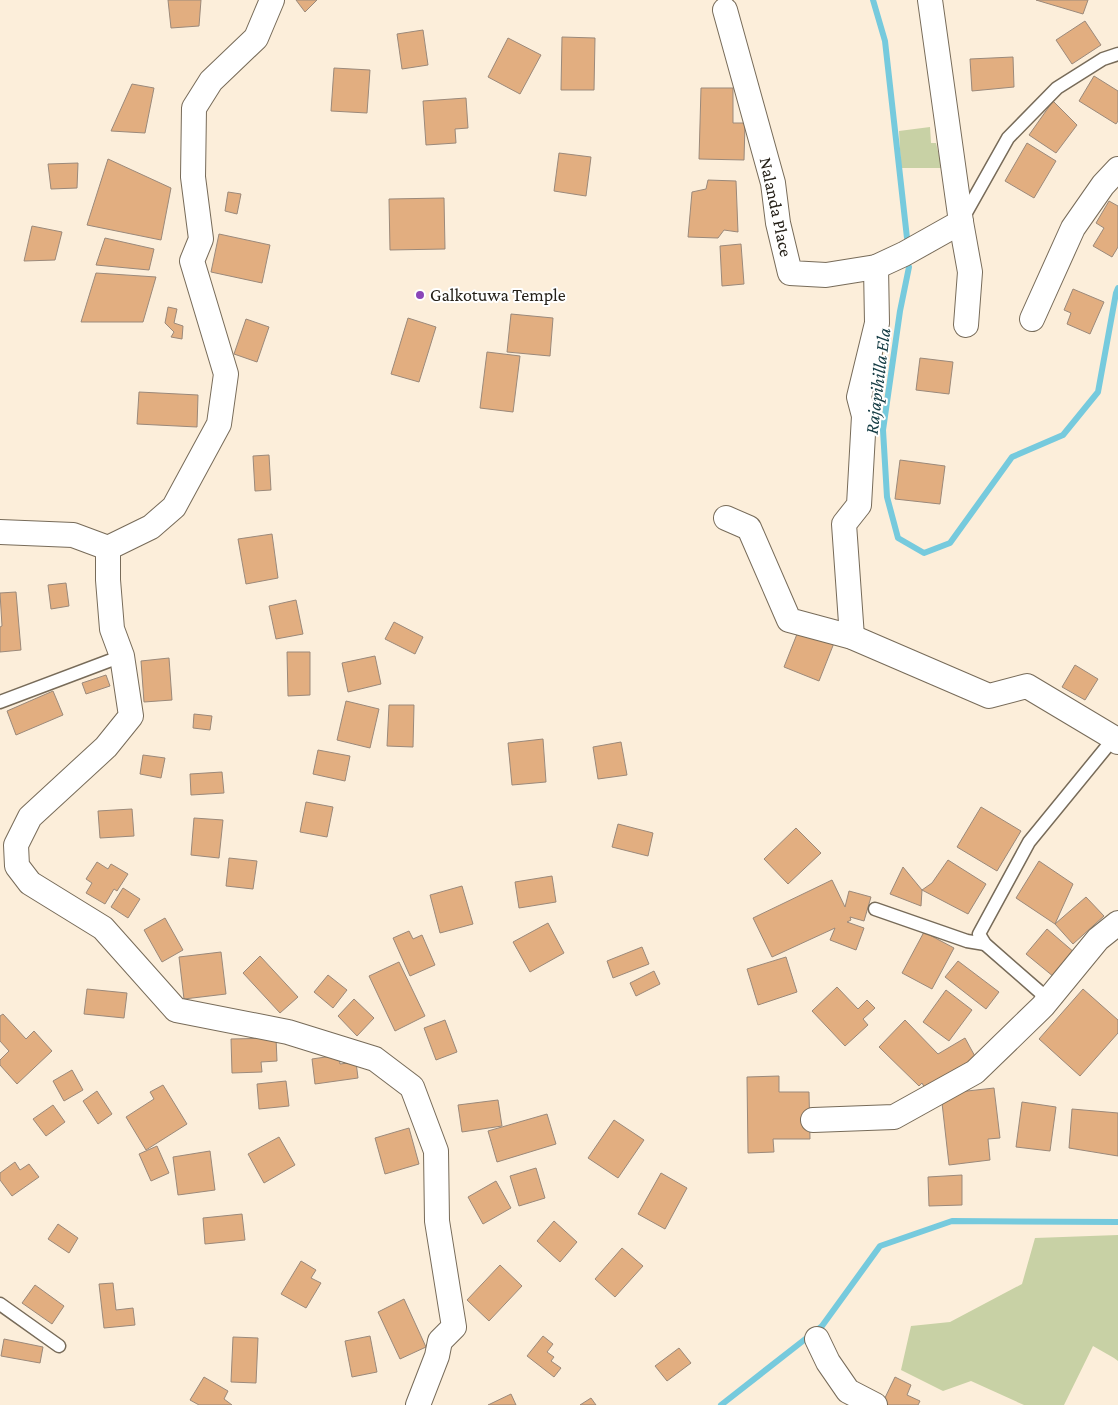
<svg xmlns="http://www.w3.org/2000/svg" width="1118" height="1405" font-family="'Crimson Pro',serif">
<style>
.green{fill:#c8d1a5}
.lines{fill:none;stroke-linecap:round;stroke-linejoin:round}
.stream{stroke:#76cadd;stroke-width:6}
.building{fill:#e2ae80;stroke:#9b897a}
.service-casing{stroke:#776b59;stroke-width:15}
.minor-casing{stroke:#776b59;stroke-width:26}
.service{stroke:#fff;stroke-width:12}
.minor{stroke:#fff;stroke-width:24}
.poi-dot{fill:#8a45b8;stroke:#fff;stroke-width:2}
.labels{text-anchor:middle;stroke-width:4;stroke-linejoin:round;paint-order:stroke}
.street-label{font-size:18px;fill:#252018;stroke:#fff}
.poi-label{font-size:18px;fill:#252018;stroke:#fff;text-anchor:start}
.water-label{font-size:19px;font-style:italic;fill:#133b43;stroke:#fff}
</style>
<rect width="100%" height="100%" fill="#fceeda"/>
<g class="green">
<path d="M930 127 931 143H936L942 168H901L899 131Z"/>
<path d="M1118 1235V1361L1114 1358 1093 1346 1064 1405H1024L971 1381 943 1391 901 1370 911 1326 950 1322 1022 1284 1035 1238Z"/>
</g>
<g class="lines">
<g class="stream">
<path d="M873 0 885 41 907 238"/>
<path d="M909 267 900 311 883 430 887 497 898 538 924 553 950 543 1012 457 1063 435 1098 392 1116 293 1118 288"/>
<path d="M721 1405 822 1326 880 1246 952 1221 1118 1222"/>
</g>
</g>
<g class="building">
<path d="M168 0H201L199 26 171 28Z"/>
<path d="M296 0H317L305 12Z"/>
<path d="M1036 0H1088L1083 14Z"/>
<path d="M1085 21 1101 45 1072 64 1056 40Z"/>
<path d="M423 30 428 65 402 69 397 34Z"/>
<path d="M562 37 595 38 594 90H561Z"/>
<path d="M508 38 541 55 520 94 488 77Z"/>
<path d="M1013 57 1014 87 972 91 970 59Z"/>
<path d="M334 68 370 70 367 113 331 111Z"/>
<path d="M1094 76 1118 91V121L1116 124 1079 101Z"/>
<path d="M132 84 154 88 145 133 111 131Z"/>
<path d="M701 88H733V123H745L744 160 699 159Z"/>
<path d="M466 98 468 128 455 129 456 143 426 145 423 101Z"/>
<path d="M1053 101 1077 125 1056 153 1029 135Z"/>
<path d="M1027 143 1056 161 1034 198 1005 181Z"/>
<path d="M559 153 591 157 586 196 554 191Z"/>
<path d="M108 159 171 188 161 240 87 225Z"/>
<path d="M78 163 77 188 51 189 48 164Z"/>
<path d="M708 180 736 181 738 232 724 230 718 238 688 237 692 192 706 189Z"/>
<path d="M228 192 241 194 237 214 225 211Z"/>
<path d="M444 198 445 249 390 250 389 199Z"/>
<path d="M1109 201 1118 206V247L1112 257 1093 246 1104 228 1096 223Z"/>
<path d="M32 226 62 232 55 260 24 261Z"/>
<path d="M219 234 270 245 262 283 211 272Z"/>
<path d="M105 238 154 249 149 270 96 265Z"/>
<path d="M741 244 744 284 722 286 720 246Z"/>
<path d="M96 273 156 277 143 322H81Z"/>
<path d="M1073 289 1104 302 1090 334 1067 324 1071 313 1064 310Z"/>
<path d="M168 307 177 309 174 323 183 326 182 339 171 337 174 332 165 323Z"/>
<path d="M511 314 553 318 550 356 507 352Z"/>
<path d="M408 318 436 327 419 382 391 374Z"/>
<path d="M246 319 269 327 257 362 234 354Z"/>
<path d="M487 352 520 356 513 412 480 408Z"/>
<path d="M920 358 953 362 949 394 916 390Z"/>
<path d="M139 392 198 395 197 427 137 424Z"/>
<path d="M269 455 271 490 255 491 253 456Z"/>
<path d="M900 460 945 466 940 504 895 499Z"/>
<path d="M272 534 278 578 246 584 238 539Z"/>
<path d="M66 583 69 606 51 609 48 585Z"/>
<path d="M16 592 21 650 0 652V627L2 626 0 593Z"/>
<path d="M296 600 303 634 276 639 269 606Z"/>
<path d="M394 622 423 637 415 654 385 639Z"/>
<path d="M799 629 834 643 819 681 784 667Z"/>
<path d="M287 652H310V695L288 696Z"/>
<path d="M375 656 381 684 348 692 342 663Z"/>
<path d="M169 658 172 700 144 702 141 661Z"/>
<path d="M1075 665 1098 679 1085 700 1062 687Z"/>
<path d="M106 675 110 686 86 694 82 683Z"/>
<path d="M53 691 63 715 16 735 7 711Z"/>
<path d="M346 701 379 709 370 748 337 740Z"/>
<path d="M389 705H414L413 747 387 746Z"/>
<path d="M194 714 212 716 210 730 193 728Z"/>
<path d="M543 739 546 782 512 785 508 743Z"/>
<path d="M621 742 627 775 598 779 593 747Z"/>
<path d="M318 750 350 756 345 781 313 774Z"/>
<path d="M143 755 165 758 161 778 140 774Z"/>
<path d="M222 772 224 793 191 795 190 774Z"/>
<path d="M306 802 333 807 327 837 300 832Z"/>
<path d="M981 807 1021 831 997 871 957 847Z"/>
<path d="M132 809 134 836 100 838 98 811Z"/>
<path d="M194 818 223 820 219 858 191 855Z"/>
<path d="M618 824 653 833 648 856 612 847Z"/>
<path d="M796 828 821 853 788 884 764 859Z"/>
<path d="M229 858 257 861 253 889 226 886Z"/>
<path d="M948 860 986 884 968 914 922 890 932 883Z"/>
<path d="M1039 861 1073 884 1055 924 1016 898Z"/>
<path d="M97 862 108 869 111 864 128 874 117 891 114 889 105 904 86 893 92 883 86 879Z"/>
<path d="M903 867 922 890 921 906 890 894Z"/>
<path d="M552 876 556 902 519 908 515 882Z"/>
<path d="M832 880 845 907 849 891 871 897 864 921 850 917 851 920 847 922 864 928 856 950 830 940 835 928 772 957 753 918Z"/>
<path d="M462 886 473 924 440 933 430 895Z"/>
<path d="M123 888 140 899 128 918 111 907Z"/>
<path d="M1086 897 1104 916 1073 944 1055 924Z"/>
<path d="M165 918 183 950 162 962 144 930Z"/>
<path d="M548 923 564 953 530 972 513 942Z"/>
<path d="M1047 929 1075 953 1054 977 1026 954Z"/>
<path d="M409 931 413 939 422 935 435 965 410 976 393 938Z"/>
<path d="M924 932 954 948 932 989 902 973Z"/>
<path d="M642 947 649 964 613 978 607 961Z"/>
<path d="M221 952 226 994 184 999 179 957Z"/>
<path d="M260 956 298 997 280 1013 243 973Z"/>
<path d="M786 957 797 992 758 1005 747 969Z"/>
<path d="M958 961 999 992 986 1009 945 977Z"/>
<path d="M399 962 425 1016 395 1031 369 976Z"/>
<path d="M654 971 660 984 636 996 630 983Z"/>
<path d="M328 975 347 990 333 1008 314 992Z"/>
<path d="M837 987 858 1009 867 1000 875 1008 863 1019 868 1025 845 1046 812 1011Z"/>
<path d="M87 989 127 993 124 1018 84 1014Z"/>
<path d="M1083 989 1118 1020V1033L1080 1076 1039 1039Z"/>
<path d="M946 990 972 1010 949 1041 923 1022Z"/>
<path d="M354 999 374 1018 357 1036 338 1016Z"/>
<path d="M3 1014 26 1039 34 1031 52 1051 17 1084 0 1065V1060L9 1051 0 1041V1016Z"/>
<path d="M445 1020 457 1052 436 1060 424 1028Z"/>
<path d="M905 1020 938 1054 965 1038 977 1060 926 1090 922 1083 919 1086 879 1047Z"/>
<path d="M276 1038 277 1061 261 1062 262 1072 232 1073 231 1039Z"/>
<path d="M339 1055 340 1064 356 1062 358 1078 315 1084 312 1059Z"/>
<path d="M72 1070 83 1090 64 1101 53 1081Z"/>
<path d="M779 1076V1092H809L810 1139H773L774 1152 748 1153 747 1077Z"/>
<path d="M286 1081 289 1106 259 1109 257 1084Z"/>
<path d="M163 1085 187 1124 146 1150 126 1117 154 1099 150 1092Z"/>
<path d="M994 1088 1000 1138 988 1139 990 1160 949 1165 941 1094Z"/>
<path d="M97 1091 112 1114 98 1124 83 1101Z"/>
<path d="M498 1100 502 1126 462 1132 458 1105Z"/>
<path d="M1022 1102 1056 1107 1050 1151 1016 1147Z"/>
<path d="M53 1105 65 1122 46 1136 33 1119Z"/>
<path d="M1072 1109 1118 1113V1156L1069 1148Z"/>
<path d="M547 1114 556 1144 497 1162 488 1131Z"/>
<path d="M614 1120 644 1140 618 1178 588 1158Z"/>
<path d="M409 1128 419 1164 385 1174 375 1138Z"/>
<path d="M279 1137 295 1165 264 1183 248 1154Z"/>
<path d="M157 1146 169 1173 151 1181 139 1154Z"/>
<path d="M210 1151 215 1190 178 1195 173 1157Z"/>
<path d="M15 1162 20 1170 29 1164 39 1177 12 1196 0 1180V1173Z"/>
<path d="M536 1168 545 1198 519 1206 510 1176Z"/>
<path d="M661 1173 687 1188 665 1229 638 1214Z"/>
<path d="M962 1175V1205L929 1206 928 1177Z"/>
<path d="M496 1181 511 1208 483 1224 468 1197Z"/>
<path d="M242 1214 245 1240 205 1244 203 1218Z"/>
<path d="M554 1221 577 1242 560 1262 537 1241Z"/>
<path d="M58 1224 78 1238 69 1253 48 1239Z"/>
<path d="M622 1248 643 1266 615 1297 595 1279Z"/>
<path d="M301 1261 316 1270 311 1278 321 1283 306 1308 281 1294Z"/>
<path d="M500 1265 522 1286 489 1321 467 1300Z"/>
<path d="M113 1283 116 1310 133 1308 135 1325 104 1328 99 1284Z"/>
<path d="M35 1285 64 1306 52 1324 22 1303Z"/>
<path d="M404 1299 426 1347 400 1359 378 1312Z"/>
<path d="M370 1336 377 1372 352 1377 345 1341Z"/>
<path d="M543 1336 553 1344 547 1352 554 1357 551 1361 561 1368 554 1377 527 1356Z"/>
<path d="M233 1337 258 1338 256 1383 231 1382Z"/>
<path d="M4 1339 43 1347 40 1363 1 1356Z"/>
<path d="M679 1348 691 1363 667 1381 655 1366Z"/>
<path d="M204 1377 228 1391 224 1399 232 1405H199L190 1400Z"/>
<path d="M895 1377 911 1385 907 1395 920 1401 918 1405H884L882 1404Z"/>
<path d="M511 1394 516 1405H488Z"/>
<path d="M591 1398 596 1405H580Z"/>
</g>
<g class="lines">
<defs>
<g id="service">
<path d="M963 218 1008 138 1057 88 1103 59 1118 54"/>
<path d="M0 702 122 656"/>
<path d="M875 909 967 941 985 944"/>
<path d="M1043 1006 1041 993 985 944 979 934 1029 842 1114 738"/>
<path d="M0 1304 59 1346"/>
</g>
<g id="minor">
<path d="M930 0 961 222 970 272 966 325"/>
<path d="M725 10 773 183 778 223 790 273 826 275 876 267 904 254 961 222"/>
<path d="M1032 319 1073 228 1103 185 1118 169"/>
<path d="M726 518 749 528 789 620 852 637 989 696 1027 686 1114 738 1118 742"/>
<path d="M0 532 73 535 108 548"/>
<path d="M108 548V580L112 629 122 656 131 716 106 747 30 817 16 845 17 866 30 883 103 928 176 1010 288 1032 375 1059 412 1087 436 1151 437 1221 454 1327 440 1341 437 1356 418 1405"/>
<path d="M108 548 151 527 174 507 219 424 226 374 192 261 201 239 193 177 194 108 211 81 256 38 272 0"/>
<path d="M852 637 844 524 859 505 864 416 859 397 877 323 876 267"/>
<path d="M813 1120 894 1117 975 1072 1043 1006 1098 939 1118 923"/>
<path d="M817 1339 828 1362 848 1391 875 1405"/>
</g>
</defs>
<use href="#service" class="service-casing"/>
<use href="#minor" class="minor-casing"/>
<use href="#service" class="service"/>
<use href="#minor" class="minor"/>
</g>
<circle class="poi-dot" cx="420" cy="295" r="5"/>
<g class="labels">
<g class="street-label">
<text transform="translate(776 207) rotate(78)" y="6">Nalanda Place</text>
</g>
<g class="poi-label">
<text x="430" y="301">Galkotuwa Temple</text>
</g>
<g class="water-label">
<text transform="translate(877 381) rotate(-83)" y="7">Rajapihilla Ela</text>
</g>
</g>
</svg>
